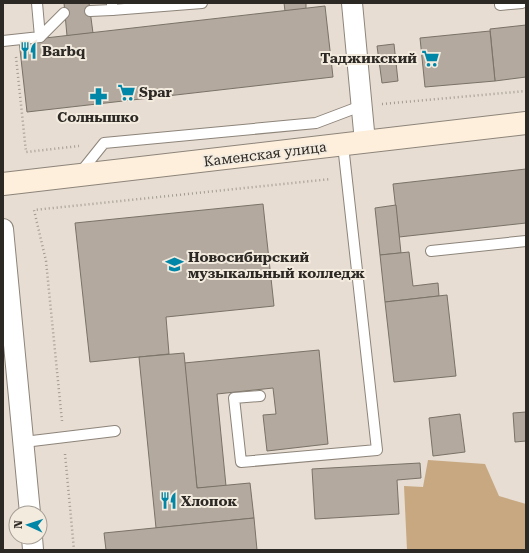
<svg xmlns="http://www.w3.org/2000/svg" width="529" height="553" font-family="'Roboto Serif',serif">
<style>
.green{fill:#c7a881}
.building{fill:#b3a99e;stroke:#7a7267}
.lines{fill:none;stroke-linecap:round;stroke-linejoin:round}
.lane-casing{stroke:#8d847a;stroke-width:12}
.street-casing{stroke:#8d847a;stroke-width:22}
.secondary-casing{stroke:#8d847a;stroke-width:24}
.path{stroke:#a39b92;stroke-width:2.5;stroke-dasharray:1 3;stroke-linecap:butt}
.lane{stroke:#fff;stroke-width:10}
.street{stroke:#fff;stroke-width:20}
.secondary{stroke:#feefdc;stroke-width:22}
.labels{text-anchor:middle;stroke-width:4;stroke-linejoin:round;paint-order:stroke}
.poi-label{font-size:14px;font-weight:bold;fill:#2c2924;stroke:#f4ebdf;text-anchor:start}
.street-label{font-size:14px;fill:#2c2924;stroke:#f4ebdf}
</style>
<rect width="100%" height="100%" fill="#e7ddd2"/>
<path class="green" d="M428 460 485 464 499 496 526 504V550H407L404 486 423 487Z"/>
<g class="building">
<path d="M64 3H89L93 33 67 36Z"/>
<path d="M284 3H306V9L285 11Z"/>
<path d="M325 6 333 77 27 112 19 41Z"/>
<path d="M526 25V77L495 81 490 29Z"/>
<path d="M490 31 495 81 425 87 420 38Z"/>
<path d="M394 44 398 81 382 83 377 46Z"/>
<path d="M526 169V223L399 237 393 184Z"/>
<path d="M263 204 274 306 166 317 169 354 90 362 75 223Z"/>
<path d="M396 205 401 253 380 255 375 208Z"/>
<path d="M409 252 413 286 438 283 439 296 385 302 380 255Z"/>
<path d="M447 295 456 376 394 382 385 302Z"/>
<path d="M319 350 328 444 267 451 263 415 276 414 273 388 217 394 226 486 197 488 184 363Z"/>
<path d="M184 353 197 488 250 483 254 518 156 528 139 357Z"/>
<path d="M526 412V441L515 442 513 413Z"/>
<path d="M460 414 465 452 433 456 429 418Z"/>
<path d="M420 463 421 478 397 480 399 514 315 519 312 469Z"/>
<path d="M254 518 257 550H106L104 533Z"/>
</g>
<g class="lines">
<defs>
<g id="lane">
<path d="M112 3V10L202 3"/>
<path d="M500 5 522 3"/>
<path d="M90 11 112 10"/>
<path d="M40 37 64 13"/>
<path d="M3 41 40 37 37 3"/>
<path d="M80 173 104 143 316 123 361 106"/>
<path d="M431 251 526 241"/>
<path d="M260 396 234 398 241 462 377 450 343 145"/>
<path d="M24 442 115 431"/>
</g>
<g id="street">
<path d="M352 3 365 142"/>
<path d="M3 229 30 513"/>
<path d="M32 537 33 550"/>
</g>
<path id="secondary" d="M3 184 526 123"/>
</defs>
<use href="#lane" class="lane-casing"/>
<use href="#street" class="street-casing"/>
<use href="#secondary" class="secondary-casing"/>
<g class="path">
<path d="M16 57 26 152 79 146"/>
<path d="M382 104 526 91"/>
<path d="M62 421 46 261 34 210 331 179"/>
<path d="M65 454 74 550"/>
</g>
<use href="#lane" class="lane"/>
<use href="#street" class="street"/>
<use href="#secondary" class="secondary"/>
</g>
<defs>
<symbol id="restaurant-bare" viewBox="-9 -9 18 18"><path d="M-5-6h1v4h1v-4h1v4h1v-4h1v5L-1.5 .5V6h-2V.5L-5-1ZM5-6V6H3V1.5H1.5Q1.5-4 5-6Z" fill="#0086a7" stroke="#f4ebdf" stroke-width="2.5" paint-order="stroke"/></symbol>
<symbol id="supermarket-bare" viewBox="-9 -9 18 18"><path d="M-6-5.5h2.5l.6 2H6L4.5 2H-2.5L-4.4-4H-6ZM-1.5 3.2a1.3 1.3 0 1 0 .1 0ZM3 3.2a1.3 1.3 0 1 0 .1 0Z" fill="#0086a7" stroke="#f4ebdf" stroke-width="2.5" paint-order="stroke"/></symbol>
<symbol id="pharmacy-bare" viewBox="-9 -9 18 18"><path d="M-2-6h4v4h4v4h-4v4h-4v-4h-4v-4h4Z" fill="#0086a7" stroke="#f4ebdf" stroke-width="2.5" paint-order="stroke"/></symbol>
<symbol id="school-bare" viewBox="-9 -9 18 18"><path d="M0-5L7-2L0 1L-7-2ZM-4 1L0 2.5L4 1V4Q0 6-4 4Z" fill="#0086a7" stroke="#f4ebdf" stroke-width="2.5" paint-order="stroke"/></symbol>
</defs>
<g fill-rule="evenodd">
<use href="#restaurant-bare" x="16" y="38" width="25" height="25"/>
<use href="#supermarket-bare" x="418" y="46" width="25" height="25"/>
<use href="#supermarket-bare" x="114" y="80" width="25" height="25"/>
<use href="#pharmacy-bare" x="86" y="84" width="25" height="25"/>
<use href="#school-bare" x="162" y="252" width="25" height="25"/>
<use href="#restaurant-bare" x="156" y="488" width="25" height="25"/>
</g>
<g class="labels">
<g class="poi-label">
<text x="42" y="56">Barbq</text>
<text x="417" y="63" text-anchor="end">Таджикский</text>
<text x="139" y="97">Spar</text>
<text x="98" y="122" text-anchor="middle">Солнышко</text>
<text x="188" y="262">Новосибирский<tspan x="188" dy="16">музыкальный колледж</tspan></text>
<text x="181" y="506">Хлопок</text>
</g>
<g class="street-label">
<text transform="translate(265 154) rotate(-7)" y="5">Каменская улица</text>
</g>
</g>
<rect width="529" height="553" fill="none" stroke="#2c2924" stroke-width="8"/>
<g transform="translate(28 525) rotate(273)"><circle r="19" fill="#f4ebdf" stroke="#a49d94"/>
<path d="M0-3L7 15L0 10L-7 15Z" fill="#0086a7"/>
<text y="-6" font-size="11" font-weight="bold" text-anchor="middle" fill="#2c2924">N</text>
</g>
</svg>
